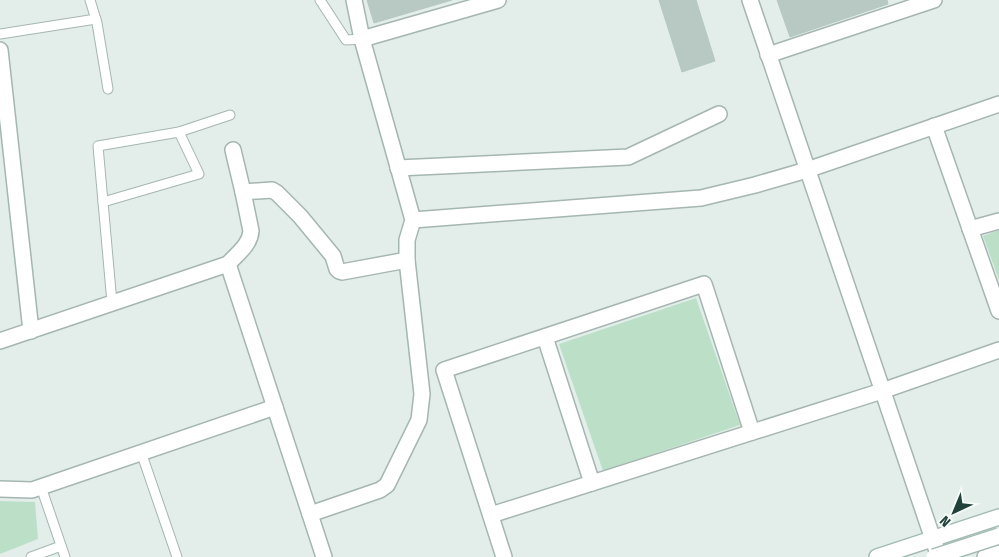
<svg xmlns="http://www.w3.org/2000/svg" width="999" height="557" font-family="'Fira Sans Condensed',sans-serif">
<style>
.green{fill:#bbe0c7}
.building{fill:#b8c9c3;stroke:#b5c8c1}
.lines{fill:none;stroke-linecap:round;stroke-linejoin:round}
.lane-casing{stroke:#a5b6b2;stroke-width:11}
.street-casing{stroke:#a5b6b2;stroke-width:18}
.secondary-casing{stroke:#a1bab3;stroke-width:18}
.lane{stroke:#fff;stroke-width:9}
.street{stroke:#fff;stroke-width:15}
.secondary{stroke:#fff;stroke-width:15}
.secondary-bridge-casing{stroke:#a1bab3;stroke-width:18;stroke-linecap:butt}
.secondary-bridge{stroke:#fff;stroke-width:15}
</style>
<rect width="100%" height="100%" fill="#e3eeea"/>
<g class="green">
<path d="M999 230V280L983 236Z"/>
<path d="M696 298 740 425 603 471 559 344Z"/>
<path d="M0 501 35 502 38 539 0 554Z"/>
</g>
<g class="building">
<path d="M367 0H452L374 23Z"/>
<path d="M659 0H696L715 61 682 72Z"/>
<path d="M777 0H887L888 4 790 37Z"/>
</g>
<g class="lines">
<defs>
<g id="lane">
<path d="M90 0 97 23 108 89"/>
<path d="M320 0 346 40 362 39"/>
<path d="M0 34 96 19"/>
<path d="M103 202 199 174 179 132"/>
<path d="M112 303 98 146 179 132 230 115"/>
<path d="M141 452 177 557"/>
<path d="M41 487 65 557"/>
<path d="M31 557 61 546"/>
</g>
<g id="street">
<path d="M750 0 939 557"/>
<path d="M362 39 498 0"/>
<path d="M0 50 31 331"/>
<path d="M768 55 934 0"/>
<path d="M934 126 999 311"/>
<path d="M398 168 628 157 719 114"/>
<path d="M243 192 272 190 277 193 300 216 333 256 337 269 339 271 342 272 407 260"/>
<path d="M413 220 701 198 755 185 807 170 999 104"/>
<path d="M970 229 999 221"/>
<path d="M228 264 324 557"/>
<path d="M545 337 592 483"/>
<path d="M0 341 228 264C237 254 250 245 251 231L243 192 233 150"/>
<path d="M0 489 32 490 275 407"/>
<path d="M310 514 380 490 387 485 419 420 422 394 407 260V240L413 220 362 39 354 0"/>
<path d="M491 515 882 391 999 350"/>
<path d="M504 557 444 370 704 284 752 432"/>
</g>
<g id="secondary">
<path d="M877 557 999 517"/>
<path d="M985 557 999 553"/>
</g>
</defs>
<use href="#lane" class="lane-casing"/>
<use href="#street" class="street-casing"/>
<use href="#secondary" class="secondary-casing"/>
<use href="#lane" class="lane"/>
<use href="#street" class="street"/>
<use href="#secondary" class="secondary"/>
<defs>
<path id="secondary-bridge" d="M934 557 999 536"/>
</defs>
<use href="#secondary-bridge" class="secondary-bridge-casing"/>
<use href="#secondary-bridge" class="secondary-bridge"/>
</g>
<g transform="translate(954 512) rotate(224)" stroke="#f4faf7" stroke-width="4" paint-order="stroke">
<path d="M0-4L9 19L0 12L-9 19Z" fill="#22403a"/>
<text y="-8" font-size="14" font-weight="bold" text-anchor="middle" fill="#22403a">N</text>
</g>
</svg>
